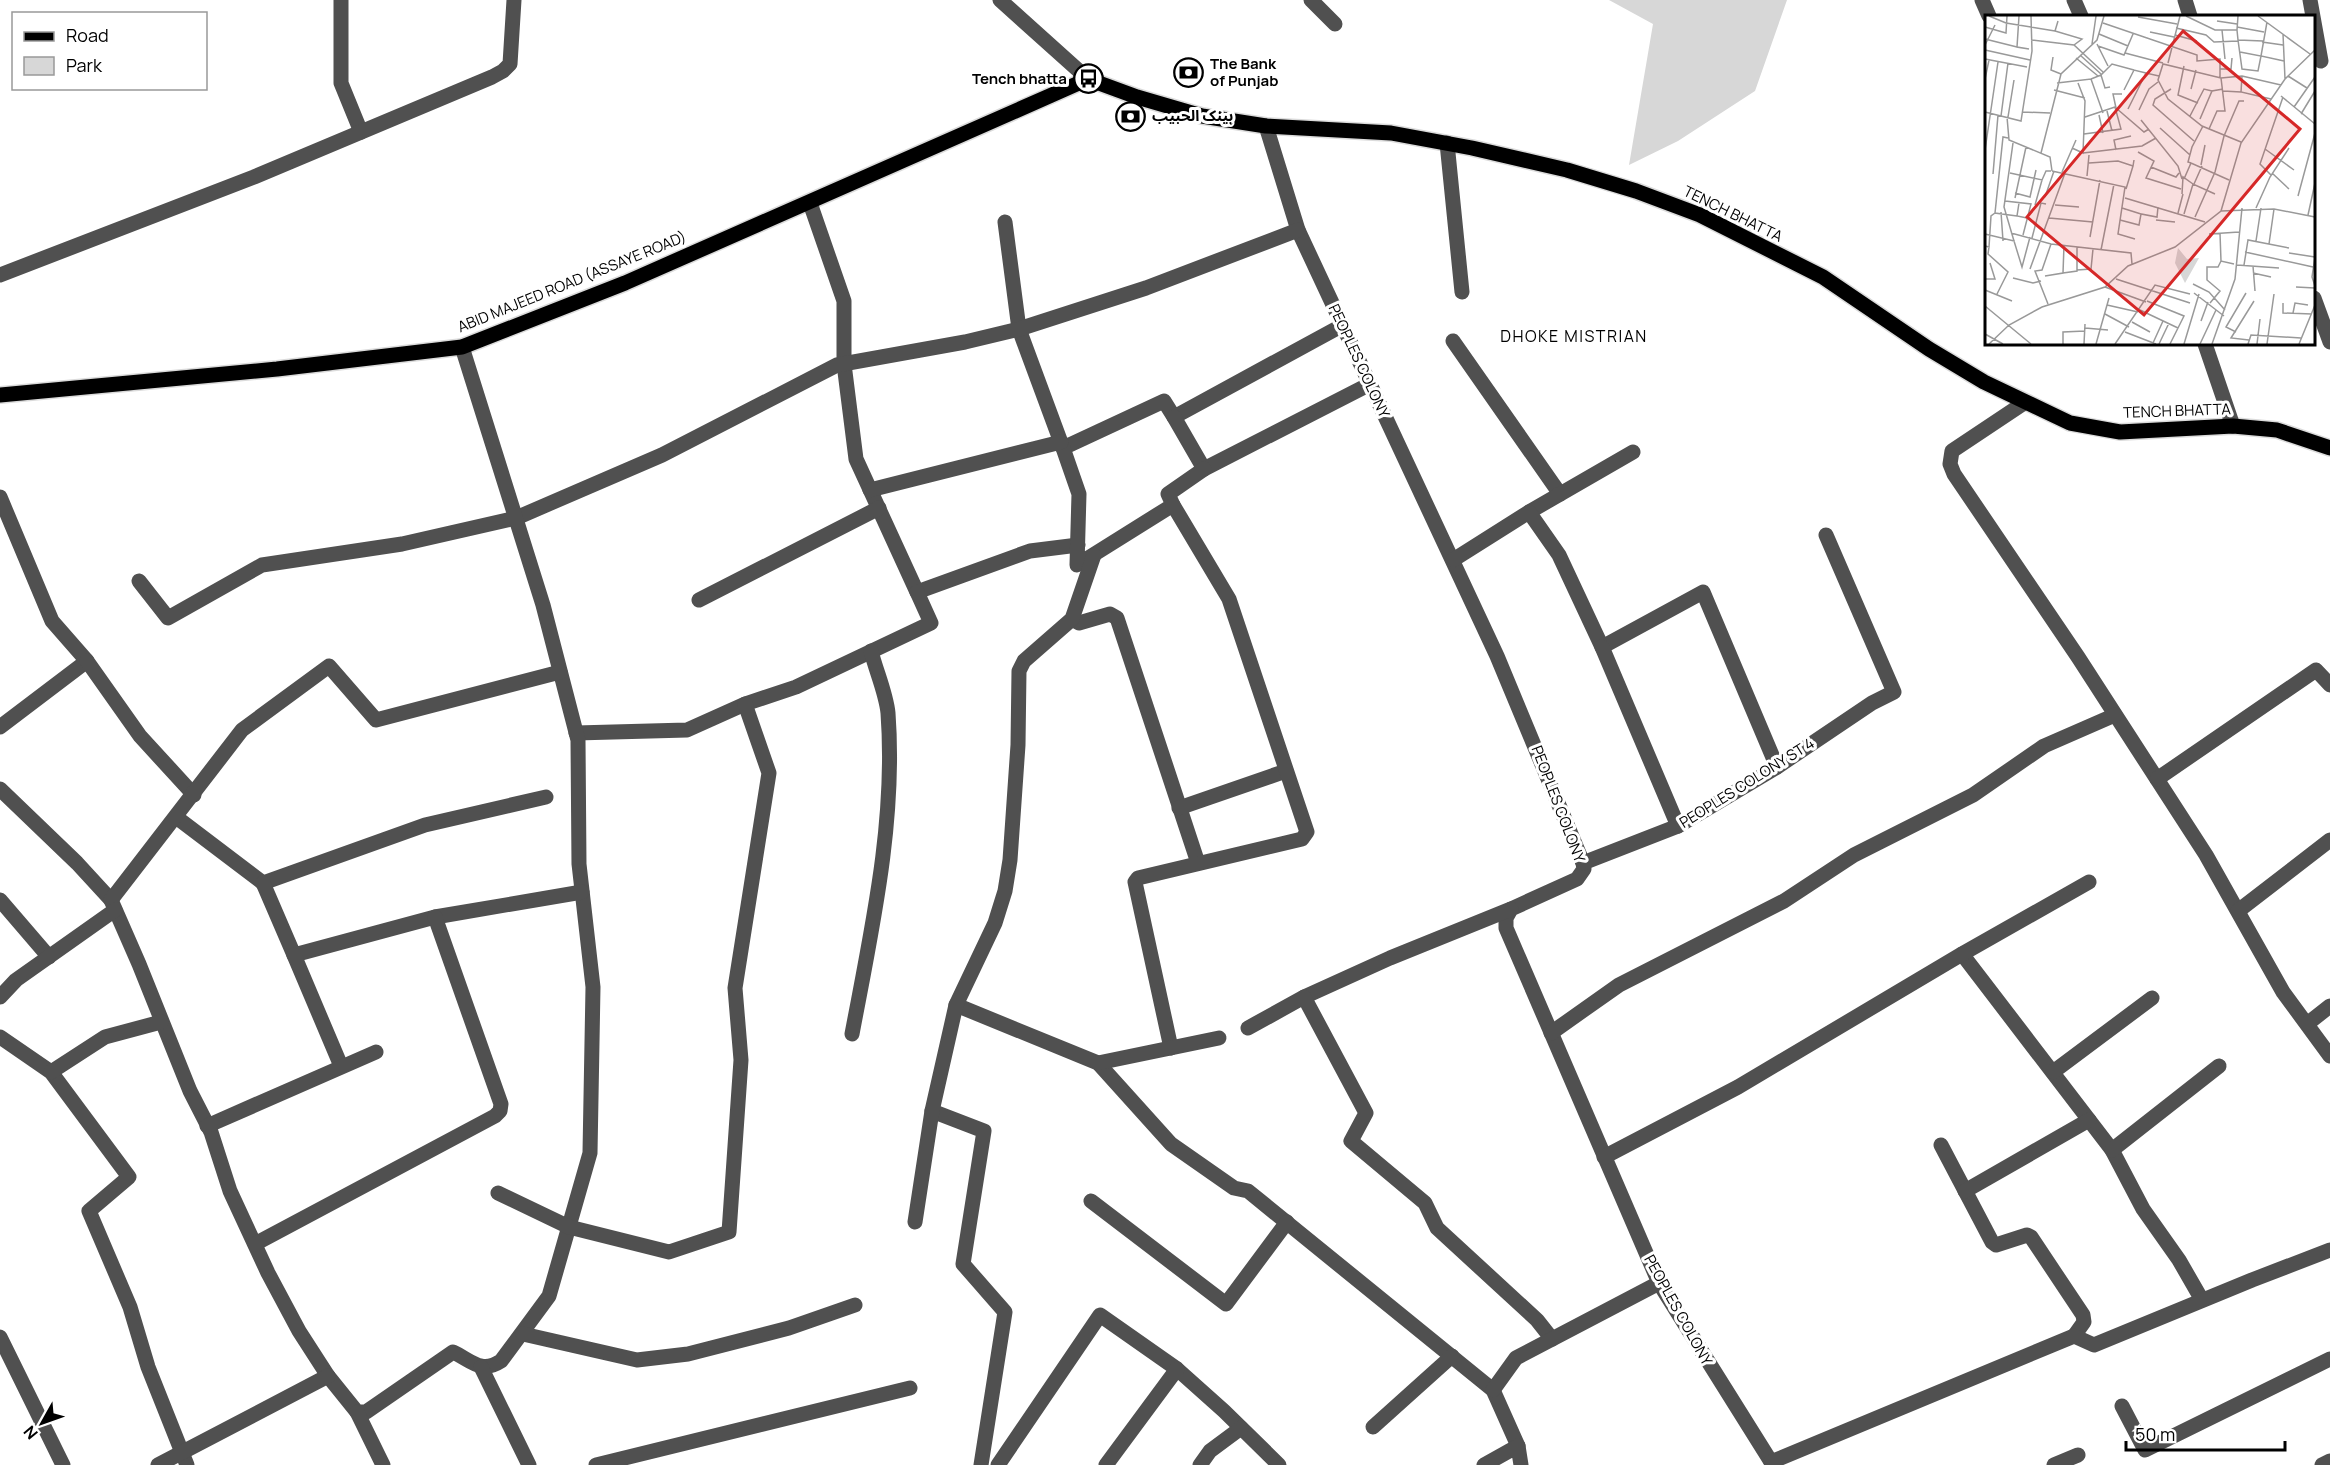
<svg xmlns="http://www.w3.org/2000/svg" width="2330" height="1465" font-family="Manrope,'Noto Sans Arabic',sans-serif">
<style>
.green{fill:#d7d7d7}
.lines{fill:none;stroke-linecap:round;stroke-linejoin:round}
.major-casing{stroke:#dbdbdb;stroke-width:18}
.minor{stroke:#505050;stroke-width:15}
.major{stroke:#000;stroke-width:15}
.labels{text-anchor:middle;stroke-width:6;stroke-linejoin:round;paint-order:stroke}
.poi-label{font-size:15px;font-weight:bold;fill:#000;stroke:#fff;text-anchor:start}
.street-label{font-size:15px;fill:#000;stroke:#fff}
.neighbourhood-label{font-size:16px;letter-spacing:1.5px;fill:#000;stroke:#fff}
.inset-road{fill:none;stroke:#999;stroke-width:1.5}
.view{fill:#d62828;fill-opacity:0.15;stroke:#d62828;stroke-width:3}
.inset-edge{fill:none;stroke:#000;stroke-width:3}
</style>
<rect width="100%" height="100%" fill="#fff"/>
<path class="green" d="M1609 0H1787L1755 91 1678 141 1629 165 1653 24Z"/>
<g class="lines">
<defs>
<path id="major" d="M0 395 277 369 462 347 625 283 1088 79 1137 97 1202 116 1266 126 1391 133 1472 148 1567 170 1636 191 1700 215 1823 277 1929 349 1984 382 2070 423 2120 432 2233 426 2277 430 2330 448"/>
</defs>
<use href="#major" class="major-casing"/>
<g class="minor">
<path d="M341 0V83L361 132"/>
<path d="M1000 0 1088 79"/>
<path d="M1311 0 1335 24"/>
<path d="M1982 0 1989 16"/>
<path d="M2074 0 2081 16"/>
<path d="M2185 0 2190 16"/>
<path d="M2310 0 2321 61"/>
<path d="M1266 126 1298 230 1497 656 1583 863 1584 869 1577 879 1511 909 1506 918V928L1659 1283 1773 1465"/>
<path d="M1447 143 1462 292"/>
<path d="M810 203 844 301V364L856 459 917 592 1030 551 1078 545"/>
<path d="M1005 222 1019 329 1063 448 1164 401 1174 417 1343 325"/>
<path d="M0 275 254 177 492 77 503 71 510 64 514 0"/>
<path d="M2314 298 2330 342"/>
<path d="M1453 341 1560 494"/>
<path d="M2205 344 2233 426"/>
<path d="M2024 403 1952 451 1950 464 1954 474 2078 657 2206 855 2283 992 2330 1056"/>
<path d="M1174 417 1204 469 1370 384"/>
<path d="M1063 448 1079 494 1077 565 1173 505 1168 494 1204 469"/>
<path d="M870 490 1061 442"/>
<path d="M0 497 52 621 87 661 0 727"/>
<path d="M1529 512 1633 452"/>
<path d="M1453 560 1529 512 1559 555 1602 647 1703 592 1777 767"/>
<path d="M139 581 168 618 262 565 402 544 516 518 662 455 837 365 965 342 1019 329 1146 288 1298 230"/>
<path d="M699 600 879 508"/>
<path d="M1072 619 1079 623 1110 614 1117 618 1198 863"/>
<path d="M1602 647 1678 826"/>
<path d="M87 661 140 736 194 795"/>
<path d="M576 733 687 730 745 704 796 687 931 623 917 592"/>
<path d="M2157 779 2316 670 2330 685"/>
<path d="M0 789 77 863 111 900 139 964 190 1091 211 1132 230 1191 268 1273 299 1331 328 1376 357 1412H366L453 1352C472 1361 481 1374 501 1361L549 1296 590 1153 593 987 579 864 578 740 543 605 462 347"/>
<path d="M1179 808 1286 771"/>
<path d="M176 817 263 883 425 825 546 797"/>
<path d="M1583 863 1678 826 1777 767 1872 703 1894 692 1826 535"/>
<path d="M263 883 294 955 435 917 582 892"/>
<path d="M0 900 49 957"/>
<path d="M111 900 242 730 329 666 376 720 560 672"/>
<path d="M2238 911 2330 840"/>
<path d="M1962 954 2112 1150 2143 1209 2179 1260 2202 1300"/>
<path d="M294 955 341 1066"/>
<path d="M0 997 16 980 115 910"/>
<path d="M1304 997 1390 958 1511 909"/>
<path d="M956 1005 1098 1063 1171 1144 1234 1188 1248 1191 1493 1390 1518 1446"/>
<path d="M2307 1024 2330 1006"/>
<path d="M1248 1028 1304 997 1366 1113 1351 1141 1425 1203 1437 1228 1537 1320 1552 1339"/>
<path d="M1551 1033 1619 985 1784 901 1854 855 1973 795 2044 746 2115 715"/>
<path d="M852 1034C872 928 896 821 888 713 886 693 876 671 871 651"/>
<path d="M0 1037 51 1072 129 1177 89 1211 130 1307 148 1367 187 1465"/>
<path d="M1171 1048 1135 882 1138 878 1302 839 1307 832 1229 599 1173 505"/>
<path d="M1098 1063 1219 1038"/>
<path d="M51 1072 105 1037 161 1022"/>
<path d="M2053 1072 2152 998"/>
<path d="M932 1111 984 1131 963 1264 1005 1312 981 1465"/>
<path d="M207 1126 376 1052"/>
<path d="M1941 1145 1992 1242 1996 1245 2027 1235 2031 1237 2083 1315 2084 1322 2074 1336"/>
<path d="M2112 1150 2219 1066"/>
<path d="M1604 1157 1738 1087 1962 954 2089 882"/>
<path d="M1965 1191 2089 1120"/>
<path d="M498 1193 569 1227 669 1252 729 1232 741 1060 735 988 769 773 745 704"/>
<path d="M1091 1201 1226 1304 1287 1222"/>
<path d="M915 1222 932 1111 956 1005 995 923 1005 891 1010 860 1018 745 1019 671 1024 661 1072 619 1094 555"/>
<path d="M255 1244 495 1116 500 1111 501 1104 435 917"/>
<path d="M523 1334 637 1360 688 1354 789 1328 855 1305"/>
<path d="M0 1337 63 1465"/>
<path d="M481 1367 529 1465"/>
<path d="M1493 1390 1516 1358 1659 1283"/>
<path d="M2122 1406 2145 1450 2330 1359"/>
<path d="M357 1412 383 1465"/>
<path d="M1373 1427 1452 1356"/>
<path d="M1771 1462 2074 1336 2094 1345 2252 1280 2330 1250"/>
<path d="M158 1465 328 1376"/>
<path d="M596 1465 910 1388"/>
<path d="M998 1465 1100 1315 1177 1369 1224 1411 1279 1465"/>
<path d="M1106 1465 1177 1369"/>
<path d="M1200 1465 1210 1451 1241 1428"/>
<path d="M1484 1465 1518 1446 1521 1465"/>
<path d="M2054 1465 2078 1455"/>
<path d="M2322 1465 2330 1461"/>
</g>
<use href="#major" class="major"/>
</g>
<defs>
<symbol id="bank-ring" viewBox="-11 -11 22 22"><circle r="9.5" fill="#fff" stroke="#000" stroke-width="1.5"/><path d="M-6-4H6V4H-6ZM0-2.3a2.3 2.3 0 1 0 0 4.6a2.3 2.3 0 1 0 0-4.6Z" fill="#000"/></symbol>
<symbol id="bus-ring" viewBox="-11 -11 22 22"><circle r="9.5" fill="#fff" stroke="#000" stroke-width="1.5"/><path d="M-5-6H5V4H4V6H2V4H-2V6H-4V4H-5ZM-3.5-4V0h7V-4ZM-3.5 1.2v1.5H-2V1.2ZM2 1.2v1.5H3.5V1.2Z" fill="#000"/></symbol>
</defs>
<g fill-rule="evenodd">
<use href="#bank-ring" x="1172" y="56" width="33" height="33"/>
<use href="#bus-ring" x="1072" y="62" width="33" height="33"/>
<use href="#bank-ring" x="1114" y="100" width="33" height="33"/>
</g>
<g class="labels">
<g class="poi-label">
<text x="1210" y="69">The Bank<tspan x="1210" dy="17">of Punjab</tspan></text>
<text x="1067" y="84" text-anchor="end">Tench bhatta</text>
<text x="1152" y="121">بينک الحبيب</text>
</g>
<g class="street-label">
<text transform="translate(1733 214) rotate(26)" y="5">TENCH BHATTA</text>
<text transform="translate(572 282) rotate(-22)" y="5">ABID MAJEED ROAD (ASSAYE ROAD)</text>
<text transform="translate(1359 361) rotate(65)" y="5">PEOPLES COLONY</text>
<text transform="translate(2177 411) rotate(-2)" y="5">TENCH BHATTA</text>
<text transform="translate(1747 783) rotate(-32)" y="5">PEOPLES COLONY ST 4</text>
<text transform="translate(1558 804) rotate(69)" y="5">PEOPLES COLONY</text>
<text transform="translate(1678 1310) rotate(61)" y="5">PEOPLES COLONY</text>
</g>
<g class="neighbourhood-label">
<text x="1574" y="342">DHOKE MISTRIAN</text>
</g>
</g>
<g transform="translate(1985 15)">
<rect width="330" height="330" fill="#fff"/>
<path d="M193 233 202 244 214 243 200 268 190 248Z" fill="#d7d7d7"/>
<path class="inset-road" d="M4 1 21 8 70 16M34 1 32 32 44 34M201 1 230 15H252M253 1 252 15 253 25 257 54 273 56 276 41 255 37M273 1 325 39M153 2 192 9M73 6 70 16 97 24 89 30M232 6 252 9M282 7 276 41 299 46M118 8 212 40V46L235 44V63M0 12 21 18 22 1M252 12 279 17M191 13 221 20 229 27 253 26M237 15 240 44M165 17 189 22M114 19 143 31M298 19 300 64M190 20 212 26M0 24 32 32M46 25 89 30 118 57M253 25 278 26M277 27 298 30M107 29 111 1M112 29 123 51M0 30 10 10M113 31 139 40 148 19M0 35 45 45M140 38 178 48M95 40 116 59M68 42 66 55 76 59M91 43 113 61M0 44 42 52M183 48 195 1M199 51 193 80 213 88M235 54H246L247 43M116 60 127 49 149 55M257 61 256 77 286 84M303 61 322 73M0 64 4 45M106 64 116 60 120 73 125 72M72 68 106 64 118 98M186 74 170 84 168 90 209 126M206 74 211 55M69 75 100 83M139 75 149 55 161 58M238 76 256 77M296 81 330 109M309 92 330 62M131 93 159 117 164 114M131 93 128 79H137M143 94 161 58 174 61M154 95 164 74 173 67M122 96 127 116M0 97 36 106 47 36 46 1M37 97 65 98M316 99 330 76M114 100 118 118M16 101 23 48M205 101 219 74 227 76M22 102 24 125 65 142 67 156M23 102 29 65M215 104 227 76 238 74M156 105 193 151 197 164M175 113 205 140M224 114 232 96H240L236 63M99 119 136 114 130 92 100 102M23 123 18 122 10 198 32 201M256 127 217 111 183 84 173 65 178 49 236 63 257 61 296 70M87 133 98 138 100 86 93 68M280 134 309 155M0 135 13 47M131 135 129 125 146 121M153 137 169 146 161 163 196 174M56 138 76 59 112 25 119 1M98 138 157 131 171 123M104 148 133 146 148 151 149 145M206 148 203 147 207 132 218 111M216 150 220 130M166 152 191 162 194 158M67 156 140 172 133 219 150 224M77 157 91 125M25 158 57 165 61 156H66M287 158 304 174M8 159 13 100M286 160 275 149 298 82M102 161 104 140M199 164 206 148 244 165M209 169 217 151M141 174 148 151M30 178 45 182 51 155M197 179 198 162 208 169M313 181 330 118M60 182 69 156M30 183 41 132M140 183 220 207M20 186 46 189 38 220M34 188 32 201 42 203M50 190 57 165M70 190 94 192M137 193 156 199M271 193 285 162 304 133M236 196 289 194 330 202M16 197 18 226M193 198 198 179M199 199 208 169 230 179M323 200 330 168M210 202 230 157 239 121 254 86H259M64 203 108 207M135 205 154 210 156 199 172 202 173 192M171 205 190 207M26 218 66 229 146 238 147 249M235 218 236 246M0 219 29 226 19 192 28 128M224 219 254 217M105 222 115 165M47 223 56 188 61 189M29 226 37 252 45 222M271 226 276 193M284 229 289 194M0 231 4 232 6 201 10 198M4 232 3 239 23 257 12 279M116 235 129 169M260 237 328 252M304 238 330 242M330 242 327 262 330 271M252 250 294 253M259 250 263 225 304 233M268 251 270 276M45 254 80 158M92 255 106 254 108 234M78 258 92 256V232M268 258 286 262M60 261 78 258 79 230M28 263 48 268 56 266M0 264H10L5 248M131 264 205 288M208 269 224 277 240 295M120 272 161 287M311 272 330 273M0 275 27 286M209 278 239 301M162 286 199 301 185 329M225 288 235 276 222 265V252H233L236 246 249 249M298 288V298L327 299M63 289 50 256 57 255 66 229M122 290 153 297M0 291 46 329M155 295 193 313M308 298 310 288 323 290M120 299 144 312M216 306 223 287M147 307 165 317M100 313 123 315M140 317 171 329M251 317 241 312 261 278M0 319 18 329M264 325 246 323 269 286M168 328 178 306M4 329 24 310 57 292 120 272 143 251 190 232 236 196 256 128 300 64 330 35M78 329V317L100 316M99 329 100 309M111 329 124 283M130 329 170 270 205 279M174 329 184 308M199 329 214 279M215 329 231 295M227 329 250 264 257 193M263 329 266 320 316 323M272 329 275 304M282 329 289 279M314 329 330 290"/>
<path class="view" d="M198 16 315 114 159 300 42 202Z"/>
<rect width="330" height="330" class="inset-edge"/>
</g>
<rect x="12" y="12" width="195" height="78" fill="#ffffff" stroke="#999999" stroke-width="1.5"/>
<rect x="24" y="32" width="30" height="9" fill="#000000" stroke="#999999" stroke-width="1.5"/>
<text x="66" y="42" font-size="18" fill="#000000">Road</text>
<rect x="24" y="57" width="30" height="18" fill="#d7d7d7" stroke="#999999" stroke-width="1.5"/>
<text x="66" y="72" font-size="18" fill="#000000">Park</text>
<g transform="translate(42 1423) rotate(230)" stroke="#ffffff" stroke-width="4.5" paint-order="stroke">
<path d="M0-4.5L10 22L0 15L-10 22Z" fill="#000000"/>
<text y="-9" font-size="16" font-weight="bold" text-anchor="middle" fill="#000000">N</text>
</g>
<path d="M2126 1441v9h159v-9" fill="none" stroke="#000000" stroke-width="3"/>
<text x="2135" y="1441" font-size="18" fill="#000000" stroke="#ffffff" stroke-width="4.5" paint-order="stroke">50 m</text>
</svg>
